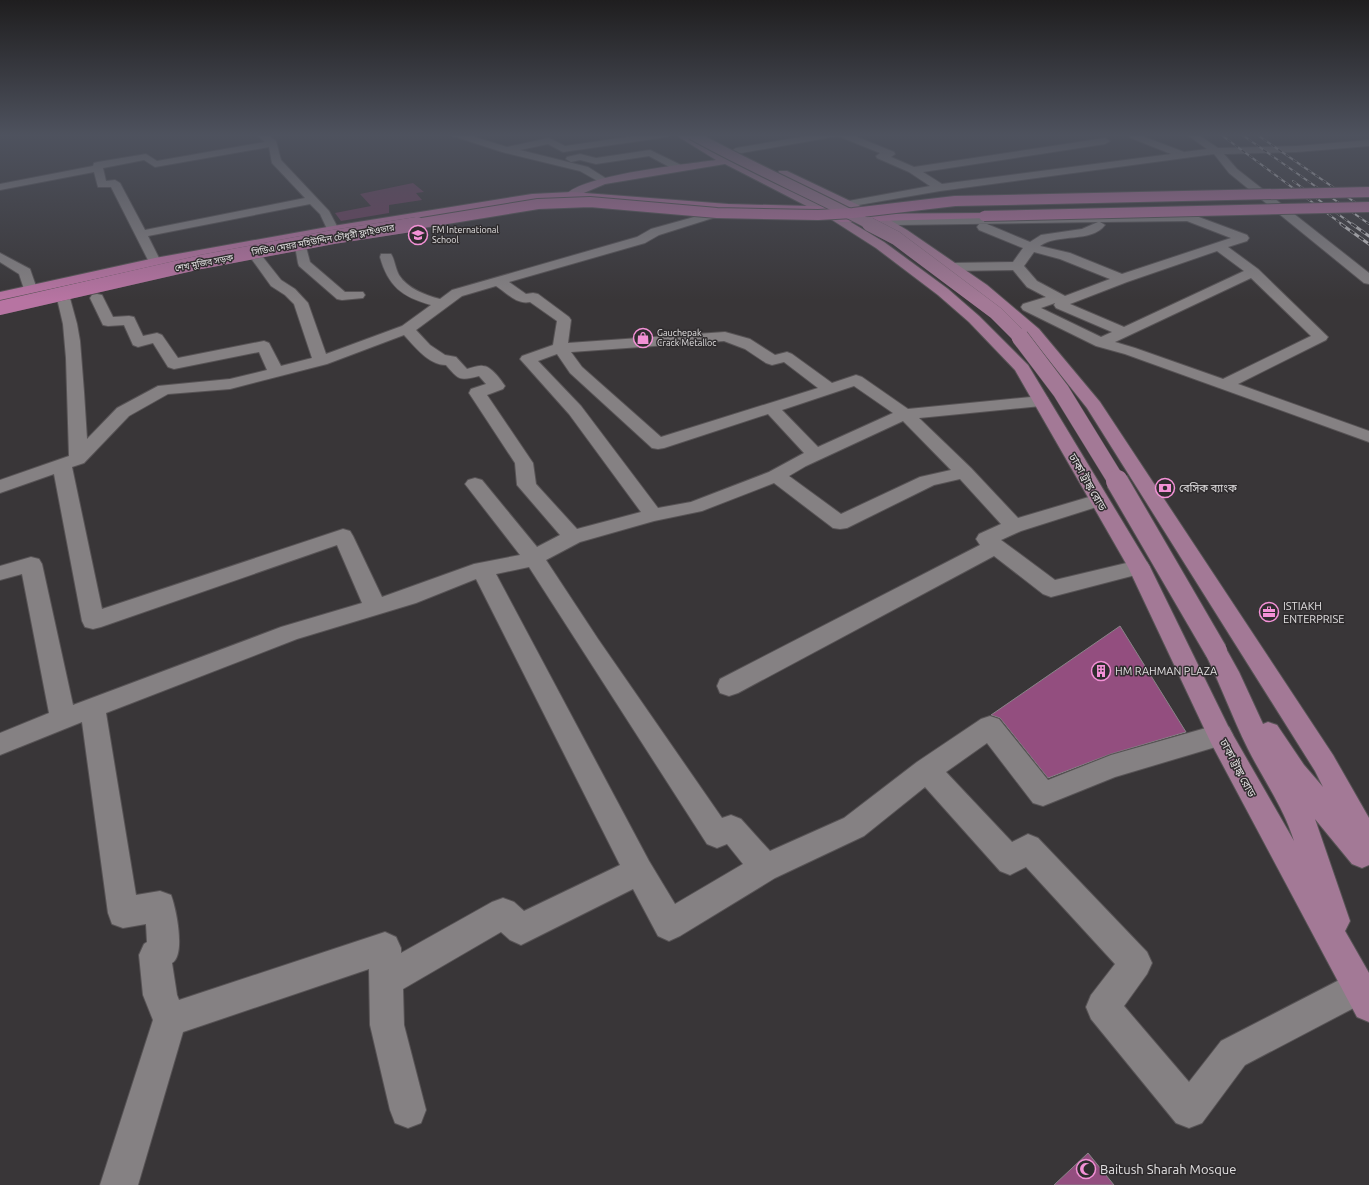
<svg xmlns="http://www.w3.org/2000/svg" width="1369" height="1185" font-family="Ubuntu,'Noto Sans Bengali',sans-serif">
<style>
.green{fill:#6b405e}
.building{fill:#934e7f;stroke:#898588}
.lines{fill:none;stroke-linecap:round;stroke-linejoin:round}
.minor-casing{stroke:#575355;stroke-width:2}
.major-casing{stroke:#575355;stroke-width:2}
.highway-casing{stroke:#575355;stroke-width:2}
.minor{fill:#858183;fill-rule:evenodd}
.major{fill:#a37996;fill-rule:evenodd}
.highway{fill:#b774a2;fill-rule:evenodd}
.rail-far1-casing{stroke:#cecccd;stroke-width:2}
.rail-casing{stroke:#cecccd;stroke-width:3}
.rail-far1{stroke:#2f2c2e;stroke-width:1.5;stroke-dasharray:4.5;stroke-linecap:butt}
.rail{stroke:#2f2c2e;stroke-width:2;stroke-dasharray:5.5;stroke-linecap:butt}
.major-bridge-far3-casing{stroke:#575355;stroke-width:12;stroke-linecap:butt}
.major-bridge-far2-casing{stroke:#575355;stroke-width:14;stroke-linecap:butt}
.major-bridge-far1-casing{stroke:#575355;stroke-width:18;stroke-linecap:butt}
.major-bridge-casing{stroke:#575355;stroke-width:24;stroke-linecap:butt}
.highway-bridge-far1-casing{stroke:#575355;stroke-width:12;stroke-linecap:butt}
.highway-bridge-casing{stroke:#575355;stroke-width:14;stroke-linecap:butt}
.major-bridge-far3{stroke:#a37996;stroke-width:10}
.major-bridge-far2{stroke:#a37996;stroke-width:14}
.major-bridge-far1{stroke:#a37996;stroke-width:17}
.major-bridge{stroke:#a37996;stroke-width:22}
.highway-bridge-far1{stroke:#b774a2;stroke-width:10}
.highway-bridge{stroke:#b774a2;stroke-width:14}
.labels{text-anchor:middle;stroke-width:3;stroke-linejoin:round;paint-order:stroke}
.far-poi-label{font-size:9px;fill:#e1dfe0;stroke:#2f2c2e;text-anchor:start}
.far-street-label{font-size:9px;fill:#e1dfe0;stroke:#2f2c2e}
.street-label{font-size:11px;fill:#e1dfe0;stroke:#2f2c2e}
.poi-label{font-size:11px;fill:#e1dfe0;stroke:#2f2c2e;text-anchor:start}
.near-poi-label{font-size:13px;fill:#e1dfe0;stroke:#2f2c2e;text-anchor:start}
</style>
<rect width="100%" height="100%" fill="#393638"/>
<path class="green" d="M413 183 424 192 416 193 422 200 389 205V213L341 221 335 213 371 206 360 194Z"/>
<g class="building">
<path d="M1120 626 1186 732 1111 754 1048 778 1000 718 991 715Z"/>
<path d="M1088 1153 1114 1185H1054Z"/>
</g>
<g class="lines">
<defs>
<g id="minor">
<path d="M258 134H267L276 141 281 160 329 211 339 230 337 233H329L320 214 310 204 148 236 161 262 160 265H150L149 262 111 187H98L94 172 0 190V184L93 166 94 163 98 162 146 154 157 161 265 142 259 137ZM269 147 272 163 305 198 145 230 120 183 115 180 106 181 103 168 144 160 155 167Z"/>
<path d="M451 134H465L507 147 549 138 565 146 648 134H672L667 137 563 152 548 144 520 150 588 167 607 179 608 181 607 183 603 184 580 171 502 152 453 136Z"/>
<path d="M819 134H850L894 152 895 154 891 157 914 167 1105 138 1110 141 1105 144 923 172 942 184 1171 154 1131 138 1129 136 1131 134H1137L1184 152 1207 149 1186 134H1197L1218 148 1297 146 1369 140V146L1297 152 1224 154 1237 169 1369 273V284L1364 283 1229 173 1214 154 940 191 847 207 843 206 841 204 843 202 930 186 909 172 877 158 876 156 880 153 838 136 736 154 731 151 736 148Z"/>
<path d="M650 150 683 166 684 168 679 171 675 170 649 156 596 164 580 160 571 162 566 159 567 157 580 154 596 158Z"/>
<path d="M712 212 716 213 718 215 716 217 659 235 645 243 509 282 526 294 533 293 538 294 569 317 571 320 568 343 725 332 750 339 775 355 787 352 792 354 832 383 856 375 862 377 908 409 1041 396 1047 397 1049 401 1047 405 1041 406 919 418 971 468 1018 518 1099 494 1106 496 1109 500 1106 504 1021 531 1001 540 1055 580 1139 560 1147 562 1150 567 1147 572 1051 597 1043 594 994 556 738 693 729 696 720 693 717 686 720 679 980 545 976 539 979 534 1001 524 960 479 934 485 847 528 840 529 833 528 774 483 702 511 654 521 580 542 546 560 598 639 722 818 731 815 741 819 770 851 844 818 917 762 981 719 990 716 999 719 1048 780 1111 755 1220 724 1229 727 1233 735 1229 743 1115 777 1043 806 1033 803 987 743 946 772 1012 842 1028 834 1038 838 1147 952 1152 963 1147 974 1124 1006 1189 1082 1221 1041 1347 976 1359 972 1369 976V1000L1245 1065 1202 1123 1189 1128 1176 1123 1091 1019 1086 1007 1091 995 1115 964 1026 867 1010 875 1000 871 925 787 864 836 775 878 680 936 669 941 658 936 633 889 521 945 510 940 501 932 403 989 404 1025 426 1110 421 1123 408 1128 395 1123 390 1110 370 1025 369 969 183 1032 138 1185H100L153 1020 143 995 139 955 144 944 147 942 146 924 123 928 112 924 108 913 82 722 0 755V733L49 713 22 574 0 580V566L31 557 39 559 42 564 73 705 281 627 362 603 337 545 101 627 93 629 85 627 82 621 54 474 0 493V480L69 456 66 358 63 324 56 294 58 291 63 290 68 291 77 324 80 341 84 392 87 439 117 408 158 386 230 379 267 370 259 352 174 369 168 367 153 343 138 347 133 345 124 325 108 326 103 325 90 298 92 295 97 294 102 295 113 317 129 316 134 317 143 336 157 333 162 335 178 358 264 341 269 343 281 366 312 358 294 304 285 295 271 286 248 254 250 251H258L281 280 295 289 308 303 326 354 402 326 431 305C402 297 388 286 380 257L381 254H391C395 260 395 268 399 275 408 289 425 295 440 299L452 290 637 237 651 229ZM496 286C507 293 517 305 530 302L557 321 553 345 522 356 520 359 569 414 641 512 577 529 536 484 533 463 487 395 503 389 505 386C501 380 491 366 483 366 478 365 472 368 467 369L456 357 445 355 430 345 416 330 462 296ZM404 335C415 347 429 365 446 365 459 380 459 381 479 376L486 384 471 389 469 393 515 463 517 485 560 535 537 547 482 480 475 478 468 480 465 484 520 555 474 564 382 597 353 536 350 531 343 529 102 609 72 467 84 463 129 416 168 394 230 389 327 364ZM724 341 745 349 766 363 772 365 784 362 818 388 661 437 582 367 571 352ZM557 354 570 373 652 448 658 449 664 448 768 414 804 453 769 472 691 502 658 508 581 406 538 361ZM854 386 893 413 818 447 782 410ZM903 421 951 470 920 477 841 514 789 476 806 466ZM529 567 707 844 717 848 727 844 743 864 675 904 649 861 496 574ZM476 579 620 865 524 911 514 902 503 898 492 902 401 953V948L396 937 385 932 179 1000 177 995 172 963C186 955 176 908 171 895L160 891 136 895 106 713 297 639 416 603Z"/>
<path d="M1188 213 1247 235 1249 238 1247 241 1228 247 1258 269 1328 337 1326 340 1238 384 1369 431V442L1125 354 1096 346 1023 310 1021 307 1023 304 1046 297 1027 287 1013 270 952 271 947 270 945 267 947 264 952 263 1013 262 1023 248 979 230 977 227 979 224H987L1030 242 1041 235 1082 229 1098 222 896 225 880 220 878 218 880 216 884 214 896 217ZM1187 221 1231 238 1122 274 1070 253 1040 246C1058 233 1092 243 1105 225L1100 222ZM1217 251 1244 271 1124 327 1070 304 1127 282ZM1034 252 1060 259 1110 279 1065 296 1037 281 1024 266ZM1251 278 1311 336 1223 379 1135 348 1115 342ZM1055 303 1054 305 1056 308 1112 332 1101 337 1041 308Z"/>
<path d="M301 242 305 243 310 262 345 292H363L365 295 363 298 342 300 337 299 299 266 298 263 295 246 297 243Z"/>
<path d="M0 253 30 269 37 289 35 292H25L19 274 0 262Z"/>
</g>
<path id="major" d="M674 134H686L723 155 834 212 884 242 948 289 979 316 1028 365 1150 567 1229 728 1294 841C1284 808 1263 779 1248 749 1232 717 1220 683 1204 651L1208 645 1216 642 1224 645 1239 672 1263 724 1268 722 1277 725 1304 765 1323 787 1315 771 1087 408 1029 335 977 291 899 236 882 226 779 175 778 173 779 171H787L890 220 907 230 987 285 1039 329 1100 402 1333 755 1369 818V865L1362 868 1352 864 1315 819 1350 921 1345 931 1369 973V1022L1357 1017 1211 743 1128 567 1015 370 969 322 938 295 876 248 826 216 725 164 605 184 572 198 566 195C581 175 688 164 716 160Z"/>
<g id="highway">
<path d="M572 192 728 204 847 207 851 208 853 210 851 212 847 213 728 210 572 198 532 200 333 234 155 266 0 300V292L155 258 333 226 532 194Z"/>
<path d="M984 213 988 214 990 216 988 218 841 222 837 220 835 218 837 216 841 214Z"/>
</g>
</defs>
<use href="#minor" class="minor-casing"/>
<use href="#major" class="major-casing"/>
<use href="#highway" class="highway-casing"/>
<use href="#minor" class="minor"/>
<use href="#major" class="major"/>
<use href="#highway" class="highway"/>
<defs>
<g id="rail-far1">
<path d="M1220 134 1343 225"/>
<path d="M1241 134 1369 224"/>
<path d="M1256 134 1369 212"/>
<path d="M1293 181 1353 225"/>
</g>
<g id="rail">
<path d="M1341 224 1369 244"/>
<path d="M1352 224 1369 236"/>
</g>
</defs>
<use href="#rail-far1" class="rail-far1-casing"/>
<use href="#rail" class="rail-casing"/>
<use href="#rail-far1" class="rail-far1"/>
<use href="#rail" class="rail"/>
<defs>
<path id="major-bridge-far3" d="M691 134C750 167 811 193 871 225"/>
<path id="major-bridge-far2" d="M869 224 896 238 996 313 1021 338"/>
<path id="major-bridge-far1" d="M1020 337 1061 391 1117 482"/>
<path id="major-bridge" d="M1117 481 1216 651"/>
<g id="highway-bridge-far1">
<path d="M984 216 1369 207"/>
<path d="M410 225 538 204 590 202 717 213 818 215 853 213 955 201 1369 192"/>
</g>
<path id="highway-bridge" d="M0 308 201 262 333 237 417 224"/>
</defs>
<use href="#major-bridge-far3" class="major-bridge-far3-casing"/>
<use href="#major-bridge-far2" class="major-bridge-far2-casing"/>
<use href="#major-bridge-far1" class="major-bridge-far1-casing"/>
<use href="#major-bridge" class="major-bridge-casing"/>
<use href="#highway-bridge-far1" class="highway-bridge-far1-casing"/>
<use href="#highway-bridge" class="highway-bridge-casing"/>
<use href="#major-bridge-far3" class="major-bridge-far3"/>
<use href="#major-bridge-far2" class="major-bridge-far2"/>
<use href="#major-bridge-far1" class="major-bridge-far1"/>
<use href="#major-bridge" class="major-bridge"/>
<use href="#highway-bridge-far1" class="highway-bridge-far1"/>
<use href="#highway-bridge" class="highway-bridge"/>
</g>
<linearGradient id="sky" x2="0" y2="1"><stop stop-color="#1f1e1f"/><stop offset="0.45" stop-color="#4e525e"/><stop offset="1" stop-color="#4e525e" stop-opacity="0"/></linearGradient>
<rect width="1369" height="300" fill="url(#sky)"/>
<defs>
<symbol id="school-ring" viewBox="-11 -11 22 22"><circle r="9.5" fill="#2f2c2e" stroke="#f391d6" stroke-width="1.5"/><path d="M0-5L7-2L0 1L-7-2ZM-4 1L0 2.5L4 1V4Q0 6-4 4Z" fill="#f391d6"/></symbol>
<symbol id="shop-ring" viewBox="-11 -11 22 22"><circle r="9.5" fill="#2f2c2e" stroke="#f391d6" stroke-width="1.5"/><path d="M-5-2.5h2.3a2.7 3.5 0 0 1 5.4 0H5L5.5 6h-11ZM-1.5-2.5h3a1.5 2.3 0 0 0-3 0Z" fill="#f391d6"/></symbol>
<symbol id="bank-ring" viewBox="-11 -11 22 22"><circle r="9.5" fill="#2f2c2e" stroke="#f391d6" stroke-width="1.5"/><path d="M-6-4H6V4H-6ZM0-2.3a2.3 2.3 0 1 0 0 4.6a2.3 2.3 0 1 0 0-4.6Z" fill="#f391d6"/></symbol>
<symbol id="office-ring" viewBox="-11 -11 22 22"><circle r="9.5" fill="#2f2c2e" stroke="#f391d6" stroke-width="1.5"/><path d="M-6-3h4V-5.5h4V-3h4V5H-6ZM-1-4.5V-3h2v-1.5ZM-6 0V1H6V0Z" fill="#f391d6"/></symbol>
<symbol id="building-ring" viewBox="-11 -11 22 22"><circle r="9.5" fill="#2f2c2e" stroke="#f391d6" stroke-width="1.5"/><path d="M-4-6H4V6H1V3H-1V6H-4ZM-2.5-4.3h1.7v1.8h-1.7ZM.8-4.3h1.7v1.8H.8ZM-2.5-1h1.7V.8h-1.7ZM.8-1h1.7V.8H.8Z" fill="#f391d6"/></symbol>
<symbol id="mosque-ring" viewBox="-11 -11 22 22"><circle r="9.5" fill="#2f2c2e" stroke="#f391d6" stroke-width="1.5"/><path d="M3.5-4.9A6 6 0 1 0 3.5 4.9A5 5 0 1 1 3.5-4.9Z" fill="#f391d6"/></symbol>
</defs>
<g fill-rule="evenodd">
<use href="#school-ring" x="407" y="224" width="22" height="22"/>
<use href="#shop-ring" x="632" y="327" width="22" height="22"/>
<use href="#bank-ring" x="1154" y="477" width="22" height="22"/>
<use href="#office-ring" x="1258" y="601" width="22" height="22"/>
<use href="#building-ring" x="1090" y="660" width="22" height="22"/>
<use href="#mosque-ring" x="1075" y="1158" width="22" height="22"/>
</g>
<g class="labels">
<g class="far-poi-label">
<text x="432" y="233">FM International<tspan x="432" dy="10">School</tspan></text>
<text x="657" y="336">Gauchepak<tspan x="657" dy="10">Crack Metalloc</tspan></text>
</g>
<g class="far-street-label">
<text transform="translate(323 240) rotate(-10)" y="3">সিডিএ মেয়র মহিউদ্দিন চৌধুরী ফ্লাইওভার</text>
<text transform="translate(204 263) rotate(-11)" y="3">শেখ মুজিব সড়ক</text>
</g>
<g class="street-label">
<text transform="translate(1088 482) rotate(60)" y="4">ঢাকা ট্রাঙ্ক রোড</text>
<text transform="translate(1238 768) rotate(62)" y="4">ঢাকা ট্রাঙ্ক রোড</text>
</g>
<g class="poi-label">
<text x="1179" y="492">বেসিক ব্যাংক</text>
<text x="1283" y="610">ISTIAKH<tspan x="1283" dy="13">ENTERPRISE</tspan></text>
<text x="1115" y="675">HM RAHMAN PLAZA</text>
</g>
<g class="near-poi-label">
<text x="1100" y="1174">Baitush Sharah Mosque</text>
</g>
</g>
</svg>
